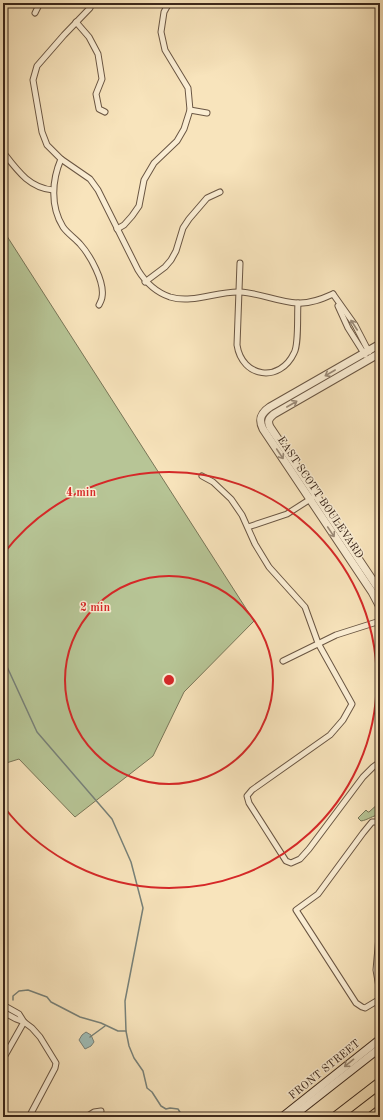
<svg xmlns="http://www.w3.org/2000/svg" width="383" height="1120" font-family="'Old Standard TT',serif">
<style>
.green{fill:#b7c596;stroke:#797658}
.water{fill:#9fbdb8;stroke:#778179}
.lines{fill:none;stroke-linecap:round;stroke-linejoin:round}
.stream{stroke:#778179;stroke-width:1.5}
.minor-casing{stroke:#6a5643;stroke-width:7}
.tertiary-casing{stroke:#6a5643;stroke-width:9}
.secondary-casing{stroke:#3b271b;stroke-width:9}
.motorway-casing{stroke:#3b271b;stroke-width:12}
.minor{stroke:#faedd3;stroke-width:5}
.tertiary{stroke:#faedd3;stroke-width:7}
.secondary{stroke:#faedd3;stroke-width:7}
.motorway{stroke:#f8e4bc;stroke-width:10}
.oneway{stroke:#9a8a77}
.ring{fill:none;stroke:#d62828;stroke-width:2}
.labels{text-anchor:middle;stroke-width:3;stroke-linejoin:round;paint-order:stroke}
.street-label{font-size:11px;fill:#3b271b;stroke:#faedd3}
.centre{fill:#d62828;stroke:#faedd3;stroke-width:2}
.ring-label{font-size:12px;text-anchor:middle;font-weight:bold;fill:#d62828;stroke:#faedd3;stroke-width:3;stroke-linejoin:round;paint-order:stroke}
</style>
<rect width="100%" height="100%" fill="#f8e4bc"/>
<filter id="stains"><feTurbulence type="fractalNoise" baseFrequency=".005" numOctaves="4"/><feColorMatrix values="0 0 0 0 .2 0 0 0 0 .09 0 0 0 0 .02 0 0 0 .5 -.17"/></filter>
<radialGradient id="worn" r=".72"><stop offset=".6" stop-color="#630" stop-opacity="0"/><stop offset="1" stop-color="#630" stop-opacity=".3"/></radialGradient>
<g class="green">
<path d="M3 230 254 621 184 692 153 756 75 817 19 759 3 764Z"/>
<path d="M380 802V815C373 815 368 820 361 821L358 818 366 810 368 812H369Z"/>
</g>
<path class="water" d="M86 1032 91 1035 94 1042 91 1046 85 1049 79 1040 82 1035Z"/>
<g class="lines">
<g class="stream">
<path d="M3 658 37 732 112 819 131 862 143 908 125 1001 126 1031"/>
<path d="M13 1000V996L19 991 28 990 47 997 51 1002 80 1017 101 1023 118 1031H126L129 1046 134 1058 143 1071 147 1088 152 1092 161 1106 166 1109 170 1108 178 1109 183 1117"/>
<path d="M90 1037 105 1026"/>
</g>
<defs>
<g id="minor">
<path d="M92 3 90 8 64 35 37 66 33 80 42 132 47 145 61 159 90 179 98 190 138 270C146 283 155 292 170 297 193 304 217 291 240 292 260 293 278 302 297 303 310 304 322 299 333 294"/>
<path d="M35 13 40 3"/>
<path d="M76 22 89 37 98 54 102 79 96 94 99 109 105 112"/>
<path d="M190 110 207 113"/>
<path d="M3 152C17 170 29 188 53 190"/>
<path d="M61 159C52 180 50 206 63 227 68 234 75 238 80 244 90 255 105 282 102 297 102 299 100 303 99 305"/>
<path d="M117 229 124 225 132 216 139 206 144 180 154 163 177 141 184 129 190 110 188 88 165 50 161 32 164 12 169 3"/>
<path d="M240 263 237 345C242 378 280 383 294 353 299 345 297 315 298 303"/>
<path d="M145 282 165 267 171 260 176 251 183 228 189 219 207 198 220 192"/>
<path d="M333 294 355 325 369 352"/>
<path d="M338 306 348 328 365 355"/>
<path d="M202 476 213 482 231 499 242 515 255 544 269 567 305 607 318 643 352 704 343 720 330 735 252 790 247 796 249 803 286 861 291 863 300 859 309 849 363 777 373 767 380 762"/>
<path d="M248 527 287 514 312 498"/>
<path d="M283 661 336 635 380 621"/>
<path d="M380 822H372L363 833 318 894 296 910 356 1003 362 1007 365 1008 380 999V996"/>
<path d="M380 925 376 970 380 993"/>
<path d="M3 1005 19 1014 24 1022"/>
<path d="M3 1012 16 1019 24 1022 32 1028 40 1037 56 1063 55 1068 29 1117"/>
<path d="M3 1059 24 1022"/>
<path d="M86 1117 94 1112 101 1111"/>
</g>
<g id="tertiary">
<path d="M380 344 270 407C261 413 258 419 263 429L372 592 380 607"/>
<path d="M380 353 274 414C269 418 267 421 270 427L380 591"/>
</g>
<g id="secondary">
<path d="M282 1117 380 1039"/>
<path d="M292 1117 380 1048"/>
</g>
<g id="motorway">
<path d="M336 1117 380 1083"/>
<path d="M354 1117 380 1097"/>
</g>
</defs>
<use href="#minor" class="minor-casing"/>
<use href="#tertiary" class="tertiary-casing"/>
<use href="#secondary" class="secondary-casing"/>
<use href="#motorway" class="motorway-casing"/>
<use href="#minor" class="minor"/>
<use href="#tertiary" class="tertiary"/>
<use href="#secondary" class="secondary"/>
<use href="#motorway" class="motorway"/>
</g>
<defs><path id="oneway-shaft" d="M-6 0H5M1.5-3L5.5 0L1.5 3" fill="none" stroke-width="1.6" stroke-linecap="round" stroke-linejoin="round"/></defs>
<g class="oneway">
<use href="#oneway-shaft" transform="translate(354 325) rotate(-123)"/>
<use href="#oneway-shaft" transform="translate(330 373) rotate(150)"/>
<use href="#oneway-shaft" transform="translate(292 404) rotate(-30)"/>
<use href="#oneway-shaft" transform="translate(280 454) rotate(56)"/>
<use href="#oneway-shaft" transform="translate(331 532) rotate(56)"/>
<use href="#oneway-shaft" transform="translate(349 1063) rotate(141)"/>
</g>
<g class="ring">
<circle cx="169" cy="680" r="104"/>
<path d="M4 553A208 208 0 1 1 4 807"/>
</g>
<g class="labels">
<g class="street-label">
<text transform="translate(321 497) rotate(56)" y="4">EAST SCOTT BOULEVARD</text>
<text transform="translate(324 1069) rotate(-39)" y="4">FRONT STREET</text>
</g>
</g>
<circle cx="169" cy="680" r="6" class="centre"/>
<g class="ring-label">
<text x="81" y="496">4 min</text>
<text x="95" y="611">2 min</text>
</g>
<rect width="383" height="1120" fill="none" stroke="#f8e4bc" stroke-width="16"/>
<rect x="4" y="4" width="375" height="1112" fill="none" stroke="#3b271b" stroke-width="2"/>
<rect x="8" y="8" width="367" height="1104" fill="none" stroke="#3b271b"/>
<rect width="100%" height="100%" filter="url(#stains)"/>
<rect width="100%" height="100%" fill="url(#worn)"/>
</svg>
